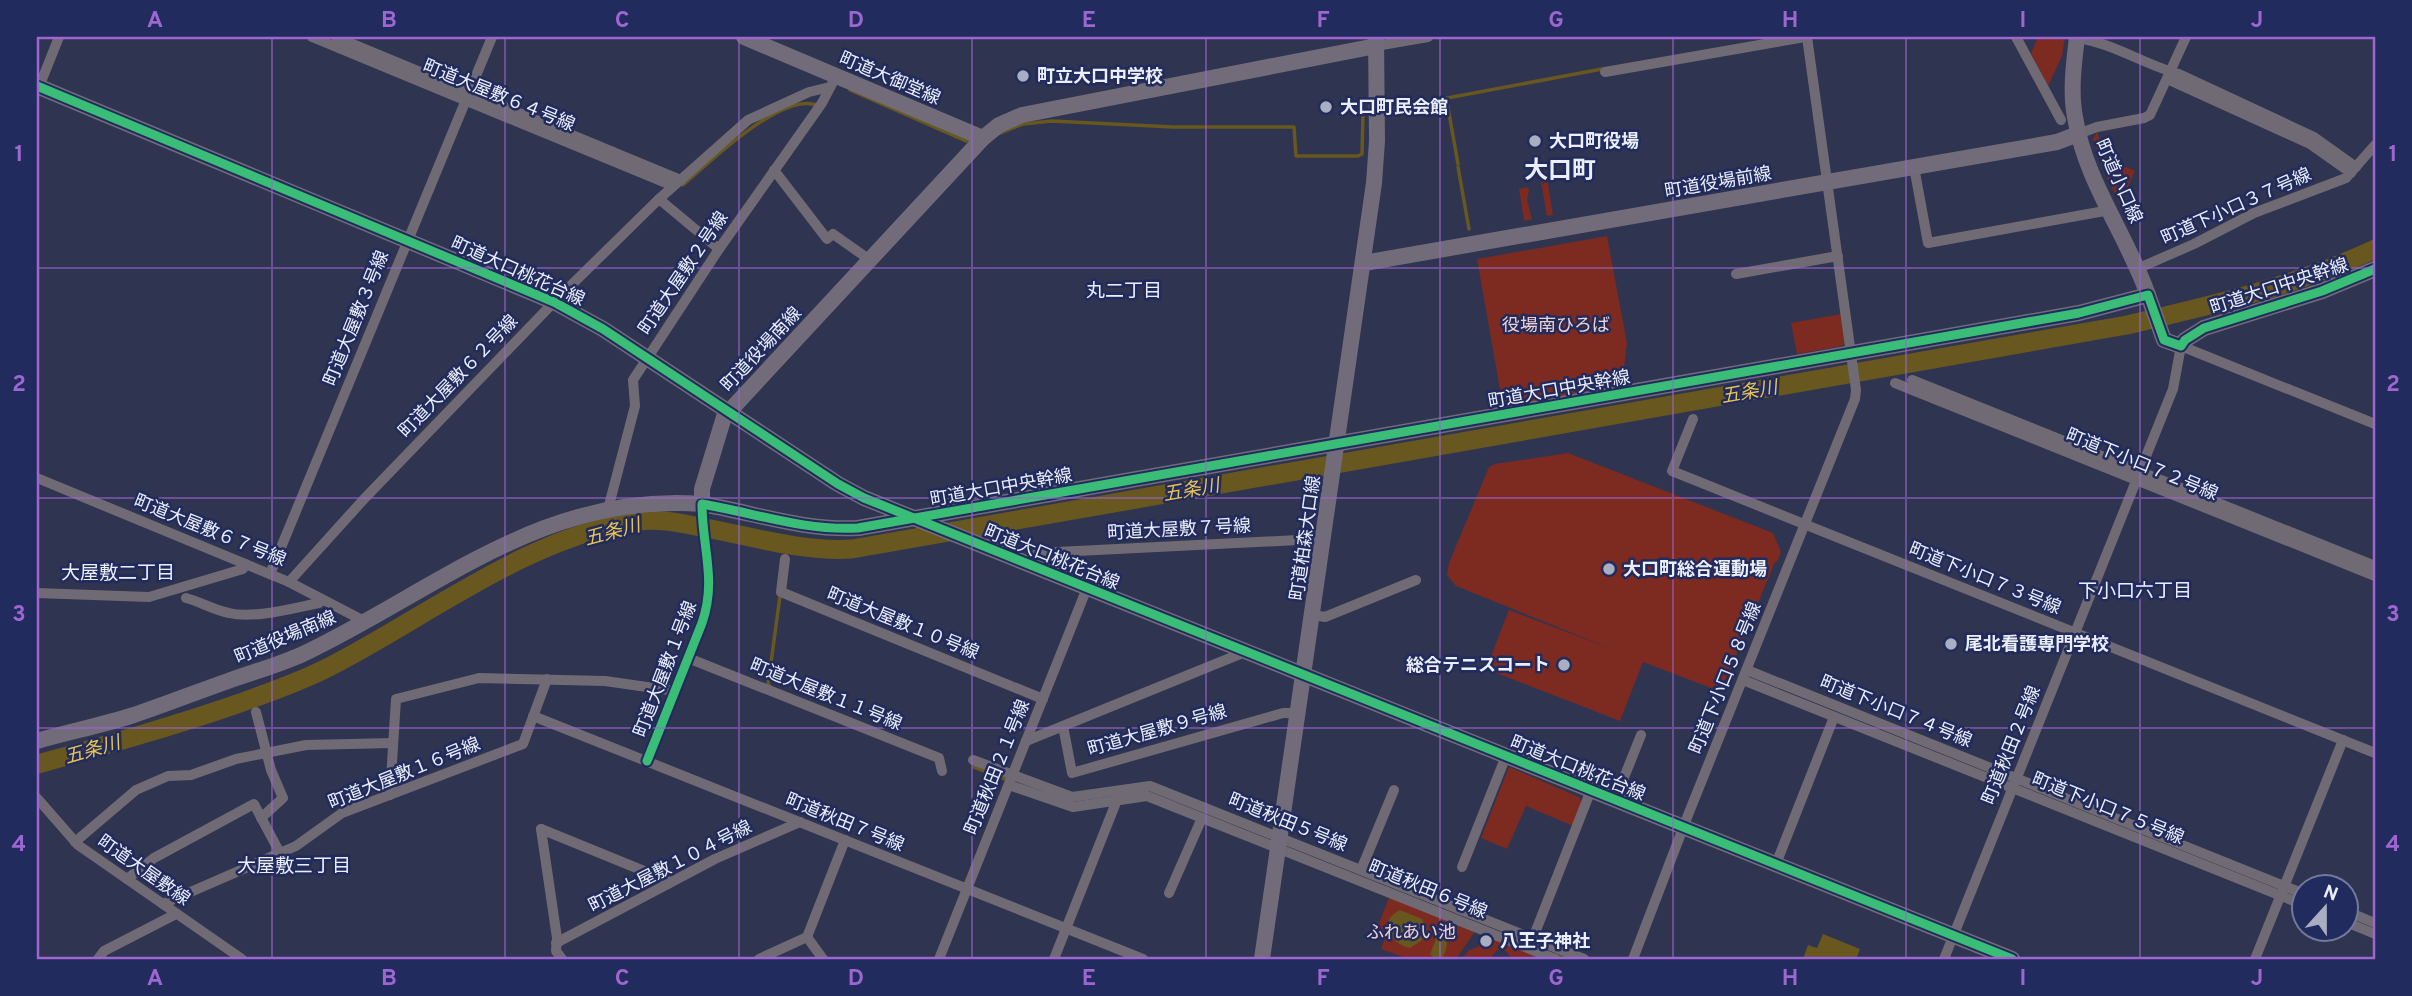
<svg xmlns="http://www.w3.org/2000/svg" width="2412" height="996" font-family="Overpass,'Noto Sans JP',sans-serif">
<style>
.green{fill:#7d2a21}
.water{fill:#68571f}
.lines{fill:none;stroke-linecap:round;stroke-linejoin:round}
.stream{stroke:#68571f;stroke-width:3.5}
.river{stroke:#68571f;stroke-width:19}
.street{stroke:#706a74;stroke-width:10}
.secondary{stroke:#726c7a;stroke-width:16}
.cycleway-casing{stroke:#212b5d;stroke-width:13}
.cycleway{stroke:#3abd76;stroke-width:9}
.grid{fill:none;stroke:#9d66d1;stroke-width:2;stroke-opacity:0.55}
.poi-dot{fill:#a9aec0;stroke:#212b5d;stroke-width:2.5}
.labels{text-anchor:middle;stroke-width:5;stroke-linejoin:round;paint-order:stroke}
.poi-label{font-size:18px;font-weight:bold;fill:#ebeffc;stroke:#212b5d;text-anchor:start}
.street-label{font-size:18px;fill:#ebeffc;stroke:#212b5d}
.park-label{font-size:18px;fill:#f0d2cc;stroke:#212b5d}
.neighbourhood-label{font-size:19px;fill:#ebeffc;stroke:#212b5d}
.water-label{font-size:19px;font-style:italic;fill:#e8c451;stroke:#212b5d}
.district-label{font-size:24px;font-weight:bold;fill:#ebeffc;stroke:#212b5d}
.neatline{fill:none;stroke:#9d66d1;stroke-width:2.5}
.grid-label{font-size:23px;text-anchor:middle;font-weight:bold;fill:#9d66d1}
</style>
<rect width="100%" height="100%" fill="#2f3450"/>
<g class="green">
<path d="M2038 37H2065L2062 56 2048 86 2031 53Z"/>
<path d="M2097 132 2107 159 2135 171 2120 204 2106 175 2093 139Z"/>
<path d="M1542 171 1546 172 1553 215 1547 216 1541 182H1543L1544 186V177L1539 178 1536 172Z"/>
<path d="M1527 187 1529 190 1527 200 1532 219 1524 221 1519 189Z"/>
<path d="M1607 236 1627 343 1622 385 1506 406 1505 401H1502L1477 259Z"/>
<path d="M1841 314 1845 342 1842 346 1797 354 1791 323Z"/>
<path d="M1568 453 1773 533 1781 552 1777 562H1775L1728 675 1723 683 1711 688 1643 662 1620 721 1486 669 1509 610 1609 648 1456 586 1447 575 1449 563 1489 467 1495 464Z"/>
<path d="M1509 767 1579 797 1582 803 1573 826 1526 806 1507 849 1481 838Z"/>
<path d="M1390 895 1476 930 1456 959H1409L1381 949 1385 938 1375 933Z"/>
<path d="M1488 933 1532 949 1537 959H1512L1506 951 1497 950 1490 959H1462L1469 950 1478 947 1479 938Z"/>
</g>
<g class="water">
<path d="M1400 910 1422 919 1428 932 1425 938 1410 948C1390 944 1377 921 1400 910Z"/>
<path d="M1444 928 1448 934 1446 950 1443 957 1434 958 1430 954 1440 929Z"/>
<path d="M1823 934 1860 949 1856 959H1803L1808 945 1817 948Z"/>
</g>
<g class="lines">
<g class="stream">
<path d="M850 90 966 141 972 139"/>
<path d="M1447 102 1458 164"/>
<path d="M1383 110 1602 69"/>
<path d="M1000 133 1023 124 1052 121 1173 127H1294L1296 156H1358L1362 154 1363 113 1371 111"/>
<path d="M1458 167 1469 229"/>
<path d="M681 184 683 185C710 162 781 92 817 105"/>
<path d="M770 686 768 685 780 596"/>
<path d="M974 767 1005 779"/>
<path d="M1555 955 1566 959"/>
</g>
<path class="river" d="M38 764C106 745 174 726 240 703 270 692 300 682 329 667 424 619 530 535 638 521 660 518 684 524 706 528 753 537 804 552 852 549L2127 325C2212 305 2296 286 2375 249"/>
<g class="street">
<path d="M312 37 673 186"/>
<path d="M336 37 681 180"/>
<path d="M2016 37 2061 120"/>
<path d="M2077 38C2113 43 2145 65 2179 74L2314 137 2356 167"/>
<path d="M1376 46 1428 37"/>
<path d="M1605 72 1805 37"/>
<path d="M2167 79 2310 144 2351 173"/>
<path d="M37 92 59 37"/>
<path d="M2078 134 2097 127 2144 118 2150 115 2186 37"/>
<path d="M1914 167 1928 243 2110 210"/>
<path d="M774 170 827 239 833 234 870 260"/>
<path d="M659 199 719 249"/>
<path d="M2139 268 2194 244 2254 213 2346 178 2375 145"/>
<path d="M1736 274 1838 256"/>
<path d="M1912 380 2375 566"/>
<path d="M1895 383 2375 576"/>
<path d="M1693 419 1672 471 2375 753"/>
<path d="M37 478 289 582 366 622"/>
<path d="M608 509 635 406 633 380 719 249 822 103 832 84"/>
<path d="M1037 553 1298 540 1323 541"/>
<path d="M785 559 781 592 1043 699"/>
<path d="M270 574 492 37"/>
<path d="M289 582 364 499 554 302 659 199 748 120 809 92 830 87"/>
<path d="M37 593 149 597 243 569 245 564"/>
<path d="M186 598C201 602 214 610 229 613 254 619 293 608 319 603L321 600"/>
<path d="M1313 615 1325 617 1416 580"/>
<path d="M688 658 939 758 942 771"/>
<path d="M1747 670 2304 894"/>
<path d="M1743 680 2304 905"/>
<path d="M256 712 271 770 283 798 261 818"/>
<path d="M533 716 1143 959"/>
<path d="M1063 726 1072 773 1283 713H1298"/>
<path d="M1026 741 1245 652"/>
<path d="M973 760 1072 797 1150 786 1584 959"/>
<path d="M647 761 702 623C717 580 702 547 702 504"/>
<path d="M1009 785 1073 807 1147 796 1555 959"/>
<path d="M390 795 396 699 479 678 605 681 675 691"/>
<path d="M37 798 78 845 242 959"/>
<path d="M1615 800 1641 735"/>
<path d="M541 829 666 880 668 884"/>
<path d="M541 829 557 938 556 951 562 959"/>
<path d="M75 842 136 790 168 776 191 775 236 759 306 745 393 743"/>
<path d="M1776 864 1834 717"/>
<path d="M1462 867 1506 756"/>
<path d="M1361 870 1394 790"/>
<path d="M127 879 154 858 254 804 280 853"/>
<path d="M1169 893 1202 818"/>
<path d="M163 904 296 846 342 813 523 744 547 679"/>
<path d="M2346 911 2375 923"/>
<path d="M2346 922 2375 934"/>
<path d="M807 937 823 959"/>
<path d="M1533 938 1591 790"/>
<path d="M556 943 715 859 800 822"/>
<path d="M98 959 104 951 176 914"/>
<path d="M759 959 807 937 845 840"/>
<path d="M939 959 1087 588"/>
<path d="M1054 959 1117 800"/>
<path d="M1633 959 1688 815 1855 399 1856 390 1807 37"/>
<path d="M1944 959 2173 389 2181 346 2375 424"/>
<path d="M2255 959 2343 740"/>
</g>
<g class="secondary">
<path d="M744 37 983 138"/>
<path d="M2077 37C2074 63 2070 91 2075 117 2085 181 2127 235 2148 295"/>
<path d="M37 86 554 302 603 329 838 484 864 498 2012 959"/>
<path d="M1364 263 2057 142 2078 134"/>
<path d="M702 504C755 513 804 531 858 528L2079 313 2148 295 2164 340 2181 346 2185 340 2204 328 2322 291 2375 269"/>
<path d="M37 741C69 732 102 725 134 715 166 704 197 692 228 681 253 672 279 665 303 654 437 590 543 492 702 504V489L724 417 983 138 999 125 1022 115 1376 46"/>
<path d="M1262 959 1374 183 1377 141 1376 37"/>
</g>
<defs>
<g id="cycleway">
<path d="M37 86 554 302 603 329 838 484 864 498 2012 959"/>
<path d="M647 761 702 623C717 580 702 547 702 504 755 513 804 531 858 528L2079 313 2148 295 2164 340 2181 346 2185 340 2204 328 2322 291 2375 269"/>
</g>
</defs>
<use href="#cycleway" class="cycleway-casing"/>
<use href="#cycleway" class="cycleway"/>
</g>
<path class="grid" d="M272 37V959M505 37V959M739 37V959M972 37V959M1206 37V959M1440 37V959M1673 37V959M1906 37V959M2140 37V959M37 268H2375M37 498H2375M37 728H2375"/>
<g class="poi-dot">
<circle cx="1023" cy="76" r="7"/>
<circle cx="1326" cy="107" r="7"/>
<circle cx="1535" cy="141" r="7"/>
<circle cx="1609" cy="569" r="7"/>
<circle cx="1951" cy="644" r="7"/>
<circle cx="1564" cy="665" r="7"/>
<circle cx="1486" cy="941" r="7"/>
</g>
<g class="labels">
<g class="poi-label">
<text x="1037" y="82">町立大口中学校</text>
<text x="1340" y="113">大口町民会館</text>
<text x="1549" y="147">大口町役場</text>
<text x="1623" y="575">大口町総合運動場</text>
<text x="1965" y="650">尾北看護専門学校</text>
<text x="1550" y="671" text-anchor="end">総合テニスコート</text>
<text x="1500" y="947">八王子神社</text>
</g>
<g class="street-label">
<text transform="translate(890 78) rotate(23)" y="6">町道大御堂線</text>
<text transform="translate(499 95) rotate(22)" y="6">町道大屋敷６４号線</text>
<text transform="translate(2119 181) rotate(66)" y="6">町道小口線</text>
<text transform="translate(1718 182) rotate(-10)" y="6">町道役場前線</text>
<text transform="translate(2236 206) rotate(-24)" y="6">町道下小口３７号線</text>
<text transform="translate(518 271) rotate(24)" y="6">町道大口桃花台線</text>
<text transform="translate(683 273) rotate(-56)" y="6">町道大屋敷２号線</text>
<text transform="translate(2279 286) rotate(-18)" y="6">町道大口中央幹線</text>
<text transform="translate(356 318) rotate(-68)" y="6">町道大屋敷３号線</text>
<text transform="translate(761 349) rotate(-47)" y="6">町道役場南線</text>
<text transform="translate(458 376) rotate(-46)" y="6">町道大屋敷６２号線</text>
<text transform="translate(1559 389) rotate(-10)" y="6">町道大口中央幹線</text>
<text transform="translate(2142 464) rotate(22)" y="6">町道下小口７２号線</text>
<text transform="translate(1001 487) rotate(-10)" y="6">町道大口中央幹線</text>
<text transform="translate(1179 529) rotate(-3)" y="6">町道大屋敷７号線</text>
<text transform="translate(210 530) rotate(22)" y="6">町道大屋敷６７号線</text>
<text transform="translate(1305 538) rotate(-82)" y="6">町道柏森大口線</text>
<text transform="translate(1052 557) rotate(22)" y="6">町道大口桃花台線</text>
<text transform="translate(1985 578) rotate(22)" y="6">町道下小口７３号線</text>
<text transform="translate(903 623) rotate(22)" y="6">町道大屋敷１０号線</text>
<text transform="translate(285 637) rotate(-23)" y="6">町道役場南線</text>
<text transform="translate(665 669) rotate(-69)" y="6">町道大屋敷１号線</text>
<text transform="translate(1725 678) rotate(-68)" y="6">町道下小口５８号線</text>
<text transform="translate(826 694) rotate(22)" y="6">町道大屋敷１１号線</text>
<text transform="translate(1896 711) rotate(22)" y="6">町道下小口７４号線</text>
<text transform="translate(1157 730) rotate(-16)" y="6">町道大屋敷９号線</text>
<text transform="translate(2011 745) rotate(-68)" y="6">町道秋田２号線</text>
<text transform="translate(997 767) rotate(-68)" y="6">町道秋田２１号線</text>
<text transform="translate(1578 768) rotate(22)" y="6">町道大口桃花台線</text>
<text transform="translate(404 773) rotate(-22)" y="6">町道大屋敷１６号線</text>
<text transform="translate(2108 808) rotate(22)" y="6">町道下小口７５号線</text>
<text transform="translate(845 822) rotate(22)" y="6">町道秋田７号線</text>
<text transform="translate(1288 822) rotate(22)" y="6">町道秋田５号線</text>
<text transform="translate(670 866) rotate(-27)" y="6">町道大屋敷１０４号線</text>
<text transform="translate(144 870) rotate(35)" y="6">町道大屋敷線</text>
<text transform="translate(1428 889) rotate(22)" y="6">町道秋田６号線</text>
</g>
<g class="park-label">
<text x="1556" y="331">役場南ひろば</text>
<text x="1411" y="938">ふれあい池</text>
</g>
<g class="neighbourhood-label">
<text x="1124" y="297">丸二丁目</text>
<text x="118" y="579">大屋敷二丁目</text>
<text x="2135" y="597">下小口六丁目</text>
<text x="294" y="872">大屋敷三丁目</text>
</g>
<g class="water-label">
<text transform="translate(1749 391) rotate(-10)" y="7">五条川</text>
<text transform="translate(1191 489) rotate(-10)" y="7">五条川</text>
<text transform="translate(612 531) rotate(-15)" y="7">五条川</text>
<text transform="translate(92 749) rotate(-16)" y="7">五条川</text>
</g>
<g class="district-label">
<text x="1560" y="178">大口町</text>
</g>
</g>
<rect width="2412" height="996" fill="none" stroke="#212b5d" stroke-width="77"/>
<g transform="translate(2325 908) rotate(21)"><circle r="33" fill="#212b5d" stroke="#72799d" stroke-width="2"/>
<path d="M0-5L12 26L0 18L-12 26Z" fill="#a9aec0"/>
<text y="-10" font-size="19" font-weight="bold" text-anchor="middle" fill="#ebeffc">N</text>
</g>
<rect x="38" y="38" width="2336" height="920" class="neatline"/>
<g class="grid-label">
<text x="155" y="27">A</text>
<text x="389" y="27">B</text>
<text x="622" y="27">C</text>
<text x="856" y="27">D</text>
<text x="1089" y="27">E</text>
<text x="1323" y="27">F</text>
<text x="1556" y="27">G</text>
<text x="1790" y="27">H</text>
<text x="2023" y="27">I</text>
<text x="2257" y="27">J</text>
<text x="19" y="161">1</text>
<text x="2393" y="161">1</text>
<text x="19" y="391">2</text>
<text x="2393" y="391">2</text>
<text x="19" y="621">3</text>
<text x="2393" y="621">3</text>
<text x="19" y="851">4</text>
<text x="2393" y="851">4</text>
<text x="155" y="985">A</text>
<text x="389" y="985">B</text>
<text x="622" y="985">C</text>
<text x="856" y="985">D</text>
<text x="1089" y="985">E</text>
<text x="1323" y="985">F</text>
<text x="1556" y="985">G</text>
<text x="1790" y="985">H</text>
<text x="2023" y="985">I</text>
<text x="2257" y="985">J</text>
</g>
</svg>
